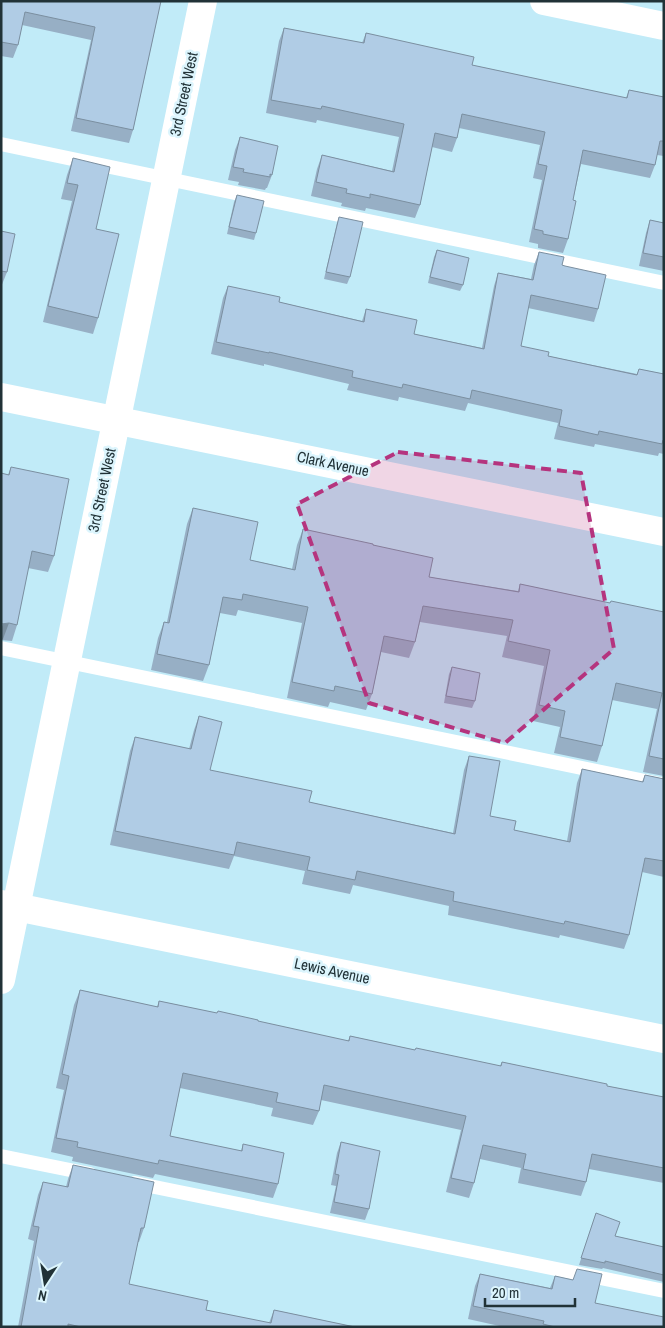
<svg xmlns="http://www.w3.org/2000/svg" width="665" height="1328" font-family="'Archivo Narrow',sans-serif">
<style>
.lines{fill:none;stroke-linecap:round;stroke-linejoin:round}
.lane{stroke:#fff;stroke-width:14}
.street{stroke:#fff;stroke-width:28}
.secondary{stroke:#fff;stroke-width:28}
.wall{fill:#97afc5}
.shaded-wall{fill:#7b8fa0}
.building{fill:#b0cce5;stroke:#7b8fa0}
.marked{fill:#b5347e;fill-opacity:0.2;stroke:#b5347e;stroke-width:4;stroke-dasharray:10 6;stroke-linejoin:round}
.labels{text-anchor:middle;stroke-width:5;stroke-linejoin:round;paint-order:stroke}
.street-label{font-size:15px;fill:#213237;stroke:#dcf5fd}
</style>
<rect width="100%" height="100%" fill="#c1ebf8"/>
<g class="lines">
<g class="lane">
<path d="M1 144 664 283"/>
<path d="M1 648 664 785"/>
<path d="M1 1156 90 1174"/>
<path d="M135 1183 664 1291"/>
</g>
<g class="street">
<path d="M544 1 664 26"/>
<path d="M1 397 664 532"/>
<path d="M1 980 203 1"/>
</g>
<path class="secondary" d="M1 904 664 1039"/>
</g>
<g class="wall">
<path d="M1 1H161L133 130 129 143 71 131 91 40 22 25 18 45 13 58 1 56Z"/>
<path d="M284 28 362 43 366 33 472 65 626 98 629 90 664 97V156L657 155 655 165 650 178 581 164 573 200 568 239 563 253 538 248V244L529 242 542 180 533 178 540 145 459 128 457 138 452 152 432 147 420 205 415 218 366 208 365 211 341 206 342 203 311 196 317 169 322 155 392 171 399 137 317 120 316 123 266 113 279 41Z"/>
<path d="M240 137 272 175 267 188H266L265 190 238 185 239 182 228 180 235 150Z"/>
<path d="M73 158 96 229 98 318 93 334 43 322 72 201 61 199 67 175Z"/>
<path d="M237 195 256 233 254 240 227 234 234 202Z"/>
<path d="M339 217 350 277 347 284 324 279 337 223Z"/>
<path d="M650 220 664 223V271L639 266 646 233Z"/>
<path d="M1 231 7 272 1 287Z"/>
<path d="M437 250 463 285 460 291 428 283 434 257Z"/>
<path d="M539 252 562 265 598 309 594 322 528 308 521 346 548 356 637 374 639 369 664 374V454L659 453 658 456 595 444 594 447 554 439 558 423 468 403 465 411 399 397 398 401 347 390 349 384 264 364V366L211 354 223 298 228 286 279 302 362 321 366 309 414 334 482 348 494 286 498 273 531 279 534 265Z"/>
<path d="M11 467 54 556 48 572 28 568 17 625 12 641 1 640V473L8 475Z"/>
<path d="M193 508 250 560 292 569 297 545 303 529 373 545 429 577 518 591 520 584 610 603 664 612V776L643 772 657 709 612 700 602 746 597 762 554 753 560 727 533 721 544 666 502 657 507 636 420 622 415 642 409 658 381 652 372 694 366 710 330 702 328 707 287 698 302 623 238 610 236 616 220 613 209 665 203 681 151 670 158 638 164 622H167L187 524Z"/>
<path d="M452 667 475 701 472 708 444 703 449 674Z"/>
<path d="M199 716 210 770 309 802 453 833 464 770 469 756 490 816 514 830 567 841 577 783 582 769 642 782 645 775 664 779V877L642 872 629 935 624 949 560 935 559 938 448 915 449 906 353 885 350 894 302 884 305 871 234 856 229 869 110 845 130 751 135 737 189 749 194 730Z"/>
<path d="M80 990 157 1007 159 1001 348 1041 350 1036 415 1050 500 1066 502 1062 607 1086 664 1097V1183L589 1169 586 1182 581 1196 518 1183 521 1168 480 1159 474 1183 469 1198 446 1192 461 1130 321 1100 319 1111 313 1125 271 1116 273 1108 180 1088 170 1136 241 1151 243 1144 278 1184 273 1198 155 1174 153 1178 72 1161 73 1157 51 1152 64 1090 56 1088 74 1005Z"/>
<path d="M341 1142 369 1209 365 1220 330 1213 336 1186 331 1185 337 1153Z"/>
<path d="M73 1165 144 1228 139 1242H138L129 1284 206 1310 269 1323 274 1310 355 1327H18L34 1241 28 1239 38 1195 43 1182 66 1187 68 1179Z"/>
<path d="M596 1213 615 1236 664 1247V1282L603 1268 602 1269 579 1265Z"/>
<path d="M480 1274 550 1288 555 1276 595 1303 664 1327H504L468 1319 475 1286Z"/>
</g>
<path class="shaded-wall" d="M9 623 3 639 1 640V629L3 624Z"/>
<g class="building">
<path d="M1 1H161L133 130 76 118 95 27 25 12 18 45 1 42Z"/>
<path d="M284 28 364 43 366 33 474 57 472 65 627 98 629 90 664 97V141H660L655 165 583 150 573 200 576 201 568 239 543 234V231L534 229 547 166 538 164 545 132 462 114 457 138 435 133 420 205 370 194V198L346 193 347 189 316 182 322 155 394 172 404 124 322 106 321 109 271 100Z"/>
<path d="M240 137 278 146 272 175 270 174V177L243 172 244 169 233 167Z"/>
<path d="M73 158 110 167 96 229 119 234 98 318 48 306 78 185 67 183Z"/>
<path d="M237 195 264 201 256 233 229 227Z"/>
<path d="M339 217 363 222 350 277 326 272Z"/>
<path d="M650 220 664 223V257L643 253Z"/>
<path d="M1 231 15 234 7 272 1 271Z"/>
<path d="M437 250 469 258 463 285 430 277Z"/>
<path d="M539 252 564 257 562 265 565 266 606 275 598 309 531 295 521 346 549 352 548 356 637 375 639 369 664 374V440H663L662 444 599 431 598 435 559 426 562 410 472 390 470 399 403 384 402 388 352 377 353 371 269 352V353L216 342 228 286 280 297 279 302 364 322 366 309 417 320 414 334 484 349 498 273 533 280Z"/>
<path d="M11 467 69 479 54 556 32 551 17 625 9 623 1 624V473L9 475Z"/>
<path d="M193 508 258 522 250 560 295 570 303 529 373 544V545L433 558 429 577 519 592 520 584 610 603 611 601 664 612V759L649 756 662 693 616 683 602 746 560 737 565 711 539 705 550 650 508 641 513 620 423 606 415 642 384 636 372 694 335 686 334 691 292 682 308 607 243 594 242 600 223 597 209 665 157 654 164 622 169 623Z"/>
<path d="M452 667 480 673 475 701 446 696Z"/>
<path d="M199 716 222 722 210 770 312 791 309 802 455 834 469 756 500 761 490 816 516 821 514 830 570 842 582 769 643 782 645 775 664 779V861L645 858 629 935 565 921 564 924 453 901 454 892 357 871 355 880 307 870 310 857 237 842 234 855 115 831 135 737 191 749Z"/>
<path d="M80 990 158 1007 159 1001 217 1013 218 1011 258 1020V1021L349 1041 350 1036 415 1050 416 1048 501 1066 502 1062 607 1084V1086L664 1097V1168L592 1154 586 1182 523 1169 526 1154 483 1145 474 1183 451 1178 466 1116 324 1085 319 1111 276 1102 278 1093 183 1073 170 1136 242 1151 243 1144 284 1153 278 1184 159 1160 158 1164 77 1147 78 1142 56 1138 69 1076 62 1074Z"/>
<path d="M341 1142 380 1151 369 1209 334 1202 339 1175 335 1174Z"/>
<path d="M73 1165 154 1182 144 1228H141L129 1284 208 1301 206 1310 271 1323 274 1310 355 1327H81L68 1324V1327H21L39 1227 33 1226 43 1182 68 1187Z"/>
<path d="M596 1213 620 1222 615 1236 664 1247V1275L605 1261V1263L581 1258Z"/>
<path d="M577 1269 602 1274 595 1303 664 1317V1327H555L543 1324 544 1321 473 1306 480 1274 552 1289 555 1276 573 1280Z"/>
</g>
<path class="marked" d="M398 452 581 473 614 649 505 743 369 703 297 504Z"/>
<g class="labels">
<g class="street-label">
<text transform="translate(184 94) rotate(-78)" y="5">3rd Street West</text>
<text transform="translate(333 464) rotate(12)" y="5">Clark Avenue</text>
<text transform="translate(102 490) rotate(-78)" y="5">3rd Street West</text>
<text transform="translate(332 971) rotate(12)" y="5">Lewis Avenue</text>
</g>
</g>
<rect width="665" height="1328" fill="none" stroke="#213237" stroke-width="5"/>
<g transform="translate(45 1283) rotate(192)" stroke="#dcf5fd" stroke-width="4" paint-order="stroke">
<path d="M0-4L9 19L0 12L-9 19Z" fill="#213237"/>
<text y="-8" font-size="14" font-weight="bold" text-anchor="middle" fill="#213237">N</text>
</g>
<path d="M485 1298v8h90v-8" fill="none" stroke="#213237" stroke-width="2.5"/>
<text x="492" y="1298" font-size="15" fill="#213237" stroke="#dcf5fd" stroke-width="4" paint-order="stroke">20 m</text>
</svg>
